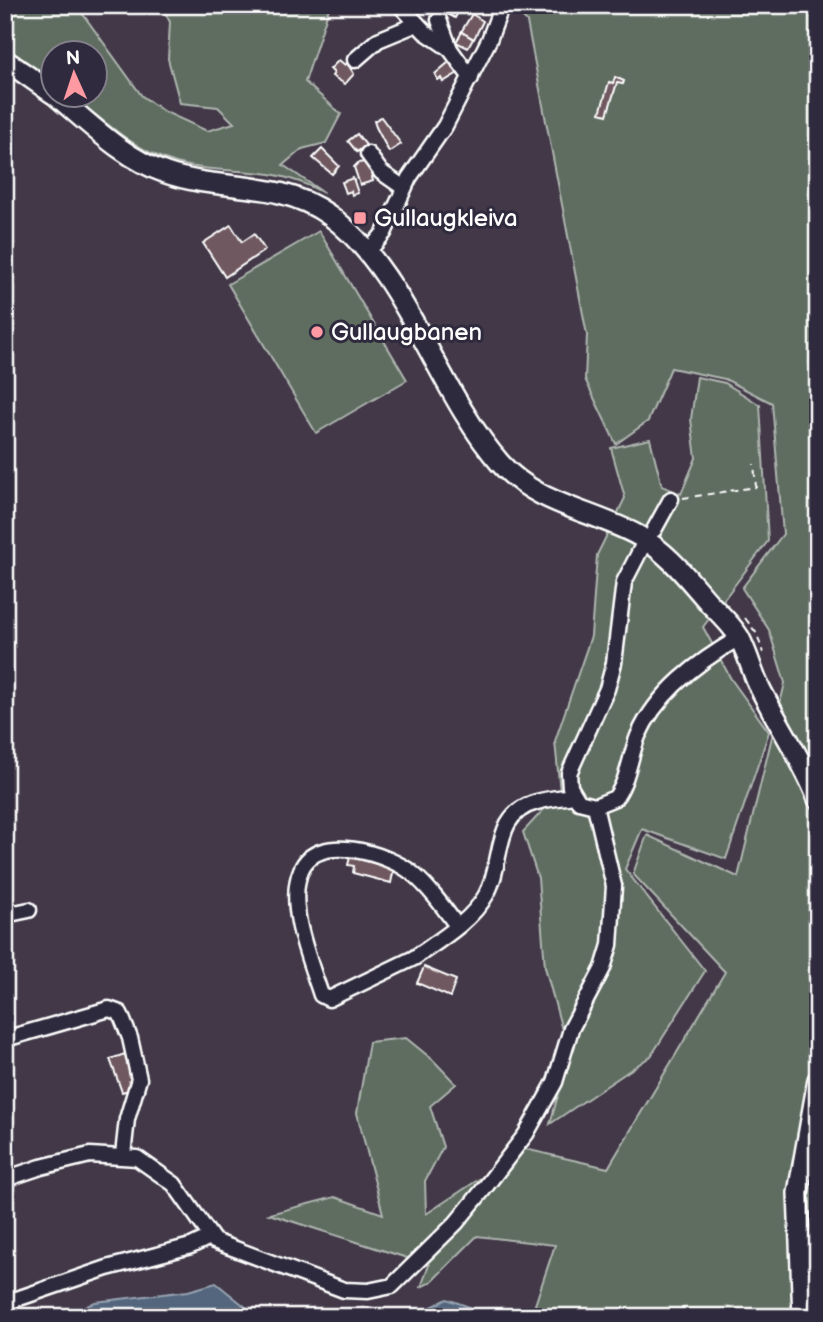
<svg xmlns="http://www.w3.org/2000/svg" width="823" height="1322" font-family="'Balsamiq Sans',sans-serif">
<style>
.green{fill:#5f6c61;stroke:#afb6b0;stroke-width:2}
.water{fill:#52667d;stroke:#97a3b1;stroke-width:2}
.building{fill:#705960;stroke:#fff;stroke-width:2}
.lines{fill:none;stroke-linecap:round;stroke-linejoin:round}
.minor-casing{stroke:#fff;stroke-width:19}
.highway-casing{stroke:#fff;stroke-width:24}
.path{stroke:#fff;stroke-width:2;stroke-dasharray:7 5;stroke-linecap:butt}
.minor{stroke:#2f2a3d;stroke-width:14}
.highway{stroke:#2f2a3d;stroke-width:19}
.poi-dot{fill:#ff9aa2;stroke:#2f2a3d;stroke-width:2.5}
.labels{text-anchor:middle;stroke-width:6;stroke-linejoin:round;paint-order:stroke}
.poi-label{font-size:24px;fill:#fff;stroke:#2f2a3d;text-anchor:start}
</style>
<rect width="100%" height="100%" fill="#423848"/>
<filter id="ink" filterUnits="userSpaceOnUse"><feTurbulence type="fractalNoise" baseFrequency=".0143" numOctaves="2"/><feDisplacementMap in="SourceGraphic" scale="14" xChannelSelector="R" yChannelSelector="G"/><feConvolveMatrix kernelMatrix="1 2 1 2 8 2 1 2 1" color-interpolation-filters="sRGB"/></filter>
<g filter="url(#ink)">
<g class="green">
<path d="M5 5 77 6 142 96 163 111 207 131 234 123 218 107 180 103 168 59 170 22 161 5H330L305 82 341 114 326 143 302 149 283 165 324 193C273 165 242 175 189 166 142 158 107 123 71 95L94 94V52H52V79L5 47Z"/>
<path d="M510 5H818V1317H531L555 1245 477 1236 431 1282 421 1287 429 1265 269 1214 335 1197 383 1214 357 1113 369 1042 406 1038 433 1060 456 1084 430 1106 443 1147 425 1181 426 1214 525 1149 608 1168 725 972 633 874 647 835 738 877 785 683 769 630 742 588 783 534 772 403 725 379 671 368 648 421 616 444 585 379 587 335 527 22Z"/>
<path d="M319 231 407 380 316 433 228 284Z"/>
<path d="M697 377 725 383 760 405 768 541 703 627 731 679 769 732 726 859 642 829 625 869 705 971 651 1056 550 1124 569 1056 545 967 538 878 523 832 560 792 555 741 591 636 597 555 625 498 611 448 650 439 662 486 681 494 696 458 691 419Z"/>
</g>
<g class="water">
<path d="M216 1283 258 1317H65L95 1302 188 1291Z"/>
<path d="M447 1299 497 1317H412Z"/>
</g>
<g class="building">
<path d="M445 5H462L455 18 442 11Z"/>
<path d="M472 14 483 21 474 39 461 32Z"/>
<path d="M462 32 473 39 468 48 456 42Z"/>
<path d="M339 60 345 65 347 63 354 74 345 84 332 76 334 73 330 69Z"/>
<path d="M449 62 458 73 443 82 441 78 438 80 435 74Z"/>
<path d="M615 77 624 81 623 84 617 83 607 115 600 113 609 82 613 83Z"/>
<path d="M381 117 401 144 389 152 376 127 374 121Z"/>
<path d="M357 134 366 145 357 152 348 141Z"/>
<path d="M322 149 339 166 332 174 313 158Z"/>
<path d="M372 161 376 176 372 177 373 181 360 185 354 167 358 163Z"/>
<path d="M353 178 358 193 352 195 351 191 346 193 342 182Z"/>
<path d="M231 225 242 242 254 234 265 250 225 277 203 243Z"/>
<path d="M350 857 394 868 391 883 353 873 354 866 348 865Z"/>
<path d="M424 967 456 980 450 997 417 983Z"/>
<path d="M125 1054 134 1081 129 1090 122 1092 110 1059Z"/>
</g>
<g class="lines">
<defs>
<g id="minor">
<path d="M400 5 425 32 450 49"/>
<path d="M439 20 450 49 471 78"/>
<path d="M355 60 378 40 417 24"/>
<path d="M368 154 381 172 404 188"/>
<path d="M367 253 384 233 409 178 445 126 489 40 502 5"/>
<path d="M654 530 671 499"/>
<path d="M642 547 624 582 614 663 607 689 569 773 570 787 579 802 595 806 615 798C628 781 630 756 638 736 657 692 699 661 739 638"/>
<path d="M5 915 29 910"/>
<path d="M457 926C444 908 429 887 412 873 388 854 317 831 301 870 286 905 310 961 321 995L329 999 414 958C438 941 471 922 486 895 505 862 491 814 537 802 549 798 562 798 574 796"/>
<path d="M5 1039 109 1009 120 1013 130 1038 139 1079 127 1119 123 1155"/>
<path d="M5 1179 41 1167 90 1155 137 1158 174 1184 214 1241 344 1290 368 1291 392 1286 456 1223 483 1190 526 1134 555 1082 571 1029 603 968 610 945 614 886 595 806"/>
<path d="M5 1303 107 1268 191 1246 210 1237"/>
</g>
<g id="highway">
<path d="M5 60 52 93"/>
<path d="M54 94C89 123 123 158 166 173 221 192 279 179 329 215 406 271 437 391 500 463 537 505 592 510 639 536 670 554 687 578 710 604 720 614 731 624 739 637 747 652 751 668 757 682 776 722 802 758 818 799"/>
<path d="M803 1317 798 1193 818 1080"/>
</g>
</defs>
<use href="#minor" class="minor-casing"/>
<use href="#highway" class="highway-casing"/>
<g class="path">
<path d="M683 498 756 487 754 464"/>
<path d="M745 618 757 634 763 653"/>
</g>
<use href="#minor" class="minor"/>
<use href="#highway" class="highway"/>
</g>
</g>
<g class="poi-dot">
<rect x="353" y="211" width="14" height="14" rx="3.5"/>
<circle cx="317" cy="332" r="7"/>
</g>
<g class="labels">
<g class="poi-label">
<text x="374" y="226">Gullaugkleiva</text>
<text x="331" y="340">Gullaugbanen</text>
</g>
</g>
<rect width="823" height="1322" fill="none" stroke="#2f2a3d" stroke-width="28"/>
<rect x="14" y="14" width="795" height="1294" fill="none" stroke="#fff" stroke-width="2.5" filter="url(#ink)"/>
<g transform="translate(74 74) rotate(357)"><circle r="33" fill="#2f2a3d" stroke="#827f8b" stroke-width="2"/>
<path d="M0-5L12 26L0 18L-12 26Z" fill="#ff9aa2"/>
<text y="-10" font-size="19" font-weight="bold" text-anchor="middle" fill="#ffffff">N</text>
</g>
</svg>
